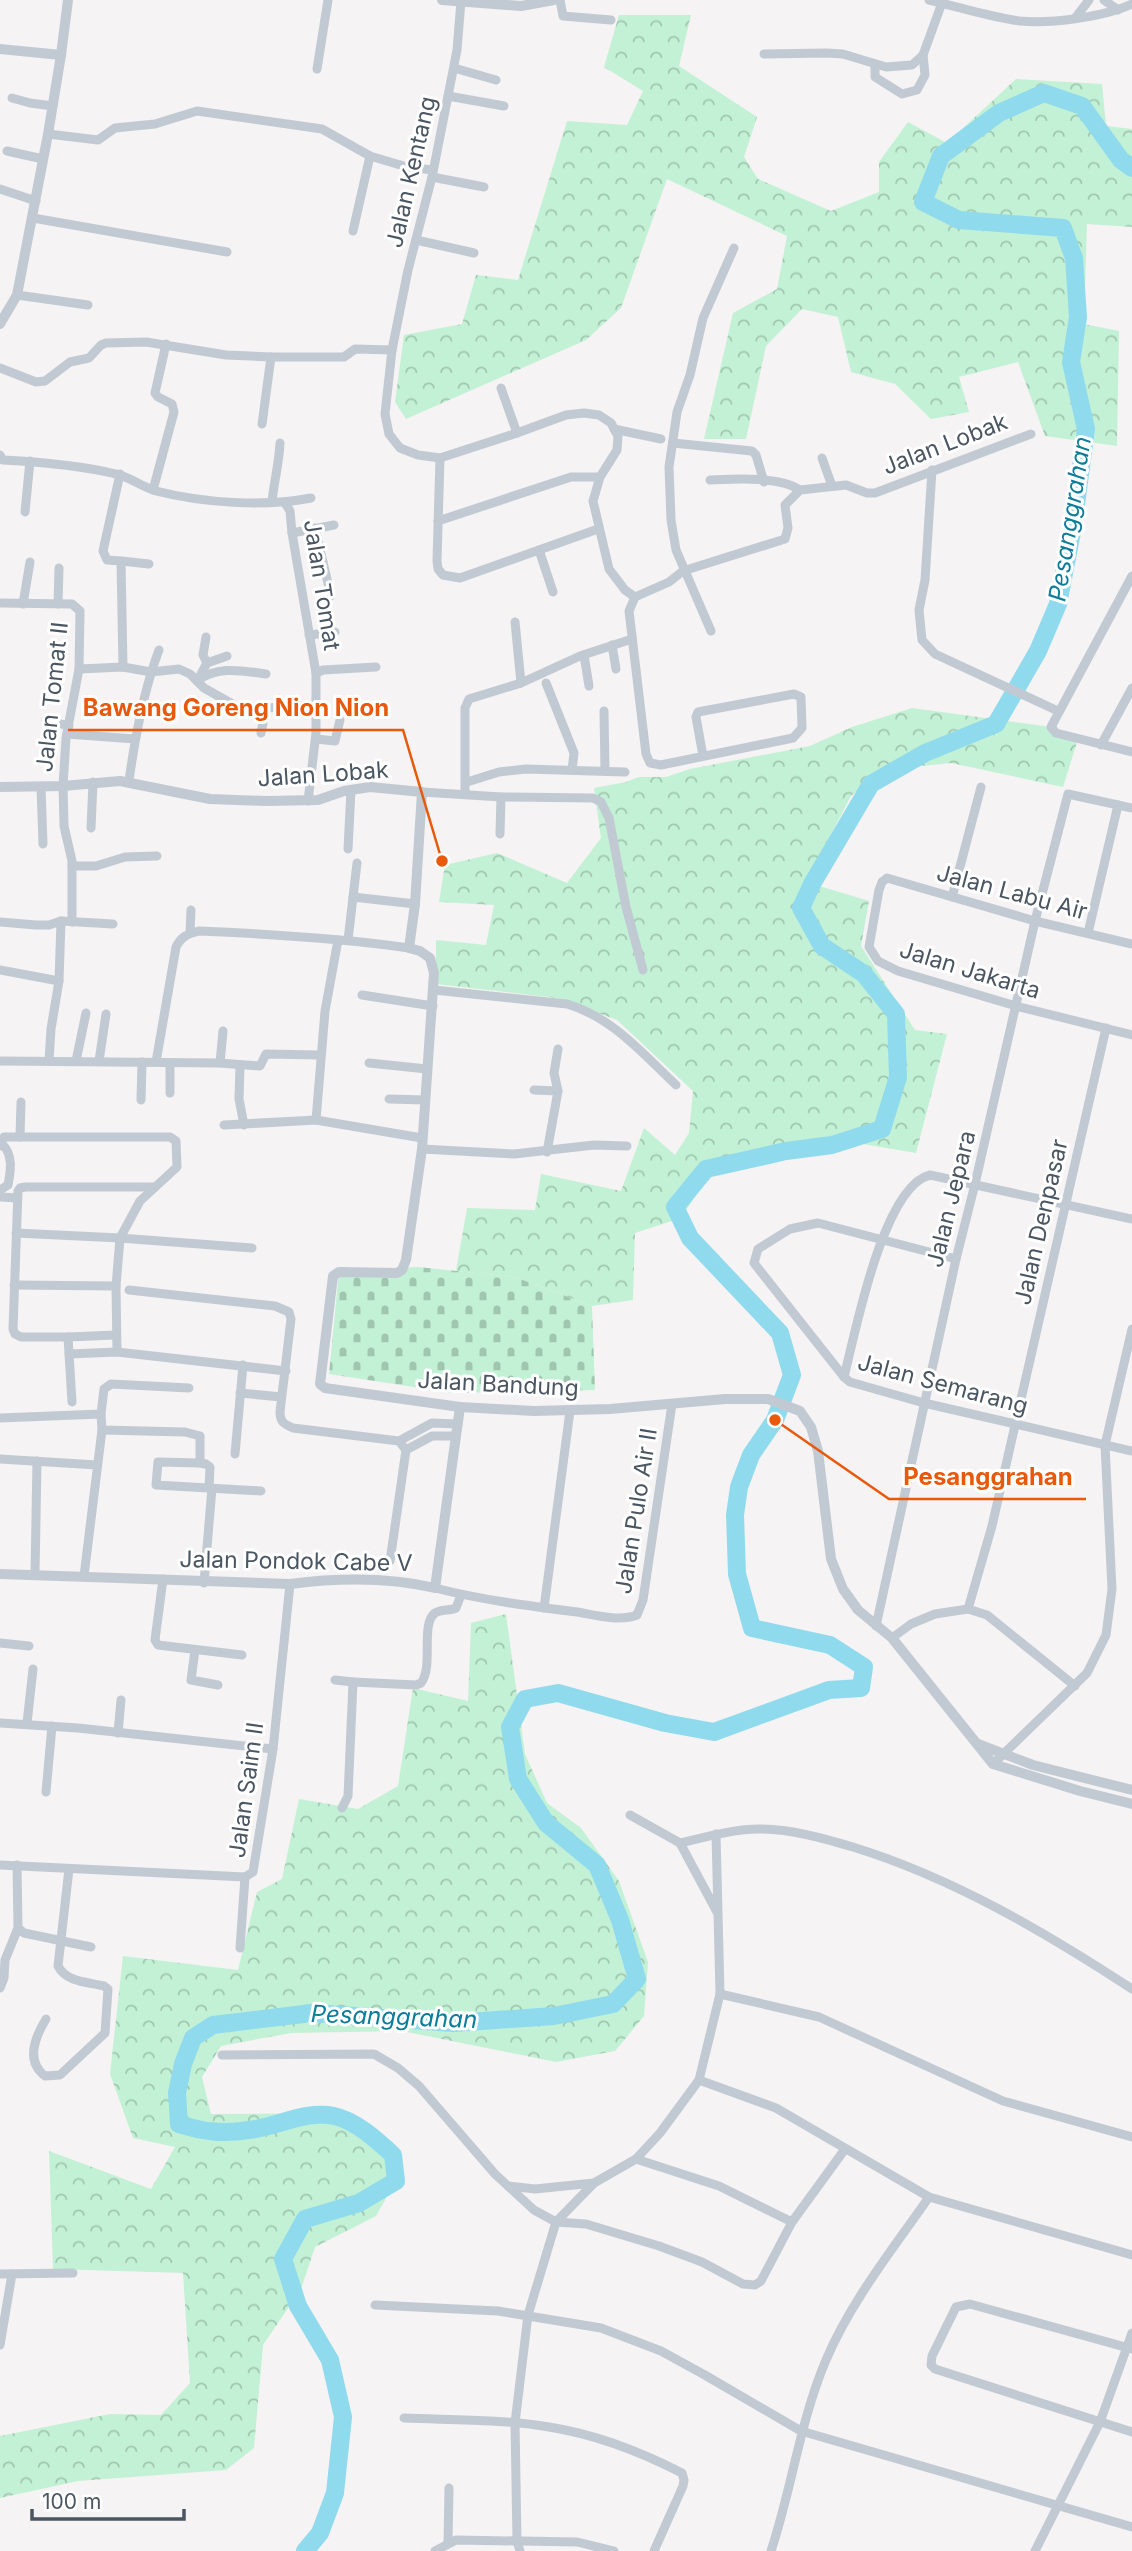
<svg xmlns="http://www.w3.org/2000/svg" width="1132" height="2551" font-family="Inter,sans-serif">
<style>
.forest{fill:url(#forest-crowns)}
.cemetery{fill:url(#cemetery-stones)}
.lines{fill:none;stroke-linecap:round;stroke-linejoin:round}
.river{stroke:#90daee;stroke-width:18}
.minor{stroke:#c1cad2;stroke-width:9}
.tertiary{stroke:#c1cad2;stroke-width:10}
.labels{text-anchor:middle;stroke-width:6;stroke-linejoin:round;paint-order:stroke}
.street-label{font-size:23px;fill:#4a5661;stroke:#fff}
.water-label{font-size:24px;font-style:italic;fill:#0c7c9b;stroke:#fff}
.leader{fill:none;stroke:#e8590c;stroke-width:2.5}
.callout-dot{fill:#e8590c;stroke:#fff;stroke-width:2.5}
.callout-label{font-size:24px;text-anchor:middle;font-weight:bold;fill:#e8590c;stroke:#fff;stroke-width:6;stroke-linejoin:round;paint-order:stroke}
</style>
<defs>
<pattern id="forest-crowns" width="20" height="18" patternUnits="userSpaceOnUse" patternTransform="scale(1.75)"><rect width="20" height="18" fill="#c3f1d5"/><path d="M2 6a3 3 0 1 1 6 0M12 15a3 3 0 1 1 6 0" fill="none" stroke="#a0c6b0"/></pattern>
<pattern id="cemetery-stones" width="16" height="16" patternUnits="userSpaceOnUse" patternTransform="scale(1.75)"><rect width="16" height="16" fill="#c3f1d5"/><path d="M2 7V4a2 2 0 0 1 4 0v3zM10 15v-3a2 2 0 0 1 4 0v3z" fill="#a0c6b0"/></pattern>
</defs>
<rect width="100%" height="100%" fill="#f5f3f3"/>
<g class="forest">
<path d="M619 15H691L679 66 757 117 744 157 758 179 831 211 879 192V162L908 122 947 143 1016 79 1102 84 1106 126 1132 129V227L1087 224 1084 324 1119 331 1117 446 1045 436 1018 362 959 377 969 412 931 419 895 384 851 372 838 317 802 309 766 346 746 439H704L733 313 777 289 787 236 667 179 621 308 586 340 406 419 395 402 404 335 462 324 476 275 518 280 567 121 627 125 643 91 604 67Z"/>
<path d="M912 708 1044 726 1079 736 1063 787 951 763 883 770 851 796 806 882 869 901 861 946 915 1030 947 1034 916 1153 863 1144 783 1152 711 1172 681 1218 635 1233 633 1300 592 1306 515 1277 456 1271 467 1208 535 1210 541 1174 621 1191 644 1128 675 1155 689 1133 693 1091 617 1020 557 998 436 984V940L486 945 494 905 439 902 445 865 497 853 567 883 601 838 594 788 626 782 639 777H666L690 769 810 746 852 727Z"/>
<path d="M506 1614 525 1754 547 1803 581 1828 619 1881 648 1962 644 2016 615 2051 556 2062 402 2031 291 2033 221 2046 202 2077 211 2114 336 2113 382 2144 398 2177 376 2216 315 2247 301 2289 263 2345 254 2448 226 2470 78 2481 0 2498V2436L110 2414 161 2415 190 2383 183 2273 53 2269 49 2151 151 2189 175 2147 133 2138 110 2074 123 1956 238 1970 257 1892 282 1879 299 1799 358 1809 398 1786 413 1688 468 1701 471 1623Z"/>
</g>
<path class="cemetery" d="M418 1267 515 1277 592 1306 595 1390 453 1393 329 1374 339 1271Z"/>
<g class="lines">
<path class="river" d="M305 2551 320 2533 335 2493 343 2417 330 2360 298 2306 283 2259 305 2219 359 2203 396 2181 393 2155C378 2141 355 2120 334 2116 305 2110 277 2127 249 2130 223 2134 203 2132 179 2124L177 2093 183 2064 193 2038 213 2025 312 2013 454 2023 554 2016 613 2004 637 1979 620 1920 597 1865 546 1823 518 1779 510 1727 525 1699 558 1693 665 1723 714 1732 829 1690 861 1688 864 1667 830 1645 752 1628 737 1574 735 1515 739 1487 751 1455 775 1420 792 1375 780 1333 690 1238 675 1207 706 1169 786 1151 832 1145 882 1129 898 1077 896 1014 864 974 822 946 801 908 812 884 871 784 925 753 996 724 1038 651 1058 604 1073 527 1086 429 1071 362 1078 317 1074 258 1063 228 959 220 923 202 941 156 999 113 1044 93 1082 106 1121 160 1132 168"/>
<g class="minor">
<path d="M560 0 563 16 611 20"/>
<path d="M929 0C959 7 989 17 1020 21 1050 24 1104 17 1132 4"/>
<path d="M1104 0 1118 10"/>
<path d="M461 1 457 50 448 96 432 177 408 270 392 350 385 414 389 434 400 448 418 455 440 458 517 433 566 415 584 413 599 415 611 423 618 436 617 450 600 477 593 501 609 569 625 590 635 597"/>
<path d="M1076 17 1089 0"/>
<path d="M764 54 827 53 843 54 886 67 912 65 923 55 943 0"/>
<path d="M875 65V77L902 94 917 90 925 75 923 55"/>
<path d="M454 68 496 80"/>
<path d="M317 69 328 0"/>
<path d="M448 96 504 106"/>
<path d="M12 98 30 103 53 106"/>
<path d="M48 134 98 140 115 128 155 124 197 111 322 129 370 156 407 167 433 170"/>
<path d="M7 151 43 159"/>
<path d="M432 177 484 187"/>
<path d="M0 189 36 201"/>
<path d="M33 218 227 252"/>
<path d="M353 231 370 156"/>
<path d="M416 240 474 253"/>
<path d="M17 295 88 305"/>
<path d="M0 368 36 382 45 381 70 362 89 358 101 345 106 343 146 342 226 355 271 357H344L355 349 392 350"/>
<path d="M501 388 517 433"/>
<path d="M262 424 271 357"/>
<path d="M614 429 661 439"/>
<path d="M673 443 752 451 756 455 764 482"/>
<path d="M0 455 3 460C41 462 79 465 116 474 130 477 142 487 156 491 203 503 264 507 311 498"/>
<path d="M440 458 437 561 438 569 443 575 460 578 598 529"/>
<path d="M822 458 832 486"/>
<path d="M932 470 925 580 919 610 922 640 935 654 1058 711"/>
<path d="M120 474 103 551 107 560 121 561 123 667"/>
<path d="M710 480C735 479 779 476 800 490"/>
<path d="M153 490 174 412 172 404 158 397 155 393 166 344"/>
<path d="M272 502C274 481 279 464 280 443"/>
<path d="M285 503 290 511 292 533 316 673V733L308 801"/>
<path d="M25 512 30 461"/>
<path d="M438 521 571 477H600"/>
<path d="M315 528 331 596"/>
<path d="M292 533 334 525"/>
<path d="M539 550 553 592"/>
<path d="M121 561 149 564"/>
<path d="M1132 576 1051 727 1056 733 1132 752"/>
<path d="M0 603 72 604 80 611 79 669 66 738 63 786 64 826 72 861V922"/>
<path d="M23 604 30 562"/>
<path d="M58 604 59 568"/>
<path d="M515 622 521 683"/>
<path d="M711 631 676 550 671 520 669 467 677 412 690 375 703 318 734 248"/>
<path d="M309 635 335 632"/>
<path d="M206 637 203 655 207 663"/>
<path d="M612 645 616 669"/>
<path d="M584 655 589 686"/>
<path d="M79 669 123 667 151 672 179 669 190 674 204 688 236 706 266 708 316 705"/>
<path d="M316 673 323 670 376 667"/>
<path d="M200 676 207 663 227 656"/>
<path d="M197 681C218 665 242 671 266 674"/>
<path d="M546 683 574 753 572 770"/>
<path d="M604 711 605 771"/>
<path d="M46 720 69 726"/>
<path d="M261 733 266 708"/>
<path d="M67 734 135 739"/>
<path d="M316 739 335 741 340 720"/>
<path d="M1101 745 1132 688"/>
<path d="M703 756 696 717 698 712 794 694 801 697 802 728 793 738 661 765 650 763 646 754 629 611 635 597 669 582 683 571 785 539 788 528 785 505 800 490 846 485 867 493H875L1031 434"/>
<path d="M129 781C135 737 143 692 159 650"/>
<path d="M467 782 499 772 526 769 625 772"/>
<path d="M41 787 43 844"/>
<path d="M422 792 501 797 593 798 601 802 609 818 626 907 643 970"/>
<path d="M465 794V708L469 699 521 683 580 656 632 639"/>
<path d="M91 828 93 782"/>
<path d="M500 834 501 797"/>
<path d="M348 849 351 790"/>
<path d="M72 866H96L125 857 157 856"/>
<path d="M353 897 415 904"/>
<path d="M952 897 981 787"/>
<path d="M0 922 36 925H49L61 921 113 924"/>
<path d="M190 933 191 910"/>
<path d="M1088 933 1118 805"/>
<path d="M348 940 357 863"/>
<path d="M1132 944 1035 921 887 878 882 882 879 890 869 947 878 961 898 971 1016 1006 1132 1035"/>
<path d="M0 970 59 981"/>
<path d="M434 990 567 1004C612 1017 643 1054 676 1085"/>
<path d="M362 995 433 1006"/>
<path d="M0 1061 220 1063 260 1066 266 1054 320 1055"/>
<path d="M49 1061 51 1029 59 981 61 921"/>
<path d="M76 1061 86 1013"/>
<path d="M99 1061 106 1014"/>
<path d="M156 1062 176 947C181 937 187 934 199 931 269 934 340 938 409 948"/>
<path d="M220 1063 223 1031"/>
<path d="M369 1063 427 1069"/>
<path d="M240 1065 239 1099 244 1125"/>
<path d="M534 1090 558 1091 554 1073 558 1049"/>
<path d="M170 1093V1063"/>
<path d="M389 1099 425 1100"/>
<path d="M141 1100 142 1062"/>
<path d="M316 1120 325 1011 338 940"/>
<path d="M224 1125 316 1120 422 1138"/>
<path d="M20 1137 21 1102"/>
<path d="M0 1146 4 1137H170L176 1141 177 1167 140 1201 120 1238 116 1286 117 1352"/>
<path d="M422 1149 514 1154 594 1145 627 1146"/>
<path d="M547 1152 558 1091"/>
<path d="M0 1190 8 1185C11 1170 13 1154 2 1144"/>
<path d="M0 1193 1 1197 17 1198"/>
<path d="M16 1233 120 1238 252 1248"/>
<path d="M956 1259 818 1223 790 1229 758 1249 754 1263 844 1377 850 1382 924 1403 1132 1451"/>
<path d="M14 1285 116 1286"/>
<path d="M129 1290 275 1306 289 1312 291 1319 280 1412C280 1422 284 1424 293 1428L399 1441 406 1450 390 1561"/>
<path d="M68 1337 116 1335"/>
<path d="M69 1354 117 1352 286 1371"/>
<path d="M844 1377C855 1334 883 1186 930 1175L1132 1219"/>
<path d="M240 1393 281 1397"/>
<path d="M72 1402 68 1337H21L15 1334 13 1329 18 1191 20 1188 25 1187H155"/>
<path d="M0 1418 101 1414 104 1389 111 1384 189 1388"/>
<path d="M102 1430 185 1432 200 1436V1463L158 1462 156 1485 261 1491"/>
<path d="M399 1441 432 1423 458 1424"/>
<path d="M406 1450 432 1436H456"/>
<path d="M235 1454 243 1365"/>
<path d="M0 1459 97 1465"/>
<path d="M200 1463 206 1464 210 1467 209 1488"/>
<path d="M35 1574 37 1461"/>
<path d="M84 1576 102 1430 101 1414"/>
<path d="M163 1579 155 1640 158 1645 242 1655"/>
<path d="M204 1583 212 1488"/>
<path d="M435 1588C482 1600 529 1606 577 1612 595 1615 619 1622 637 1615L643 1600 672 1404"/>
<path d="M544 1608 570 1411"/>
<path d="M968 1609 992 1526 1106 1028"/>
<path d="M876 1626 956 1259 975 1184 1035 921 1068 794 1132 808"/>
<path d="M892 1638 911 1624 935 1614 968 1609 987 1615 1075 1686"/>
<path d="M0 1643 29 1646"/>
<path d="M195 1650 191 1680 218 1685"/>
<path d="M335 1680 353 1682"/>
<path d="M0 1723 78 1728 273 1749"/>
<path d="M27 1723 33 1669"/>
<path d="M118 1733 121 1700"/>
<path d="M993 1764 1087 1673 1106 1635 1112 1589 1105 1445 1132 1329"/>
<path d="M46 1792 52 1726"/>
<path d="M342 1808 348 1796 353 1682 416 1685 421 1683C434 1667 420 1624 435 1613 441 1609 449 1611 456 1608L461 1595"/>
<path d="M630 1815 680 1843C706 1837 733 1829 759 1829 791 1829 822 1838 853 1847 953 1878 1045 1932 1132 1989"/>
<path d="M680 1843 717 1912"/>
<path d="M0 1865 245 1877 253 1872 273 1749 290 1584"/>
<path d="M18 1928 24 1933 91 1947"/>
<path d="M240 1948 245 1877"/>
<path d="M0 1988 4 1978 5 1960 18 1928 17 1865"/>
<path d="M720 1994 819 2017 1003 2101 1132 2137"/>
<path d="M46 2019C35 2037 25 2061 45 2076L60 2075 105 2033 108 1989 104 1986C87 1982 66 1982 58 1966L69 1869"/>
<path d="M222 2055 374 2054 398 2068 419 2086 495 2174 534 2210 556 2222 586 2224 659 2246 702 2262 743 2284 755 2285 761 2281 792 2222 845 2149"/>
<path d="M699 2080 776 2108 929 2197 1132 2255"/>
<path d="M636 2159 719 2186 792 2222"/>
<path d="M508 2186 535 2189 594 2183"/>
<path d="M0 2274 73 2273"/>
<path d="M375 2305 498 2311 601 2328 661 2351 703 2374 801 2431 1132 2527"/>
<path d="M0 2345 12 2274"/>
<path d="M1132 2349 970 2304 956 2307 932 2356 931 2365 935 2369 1132 2432"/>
<path d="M404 2418C452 2420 501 2419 549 2427 594 2434 641 2452 682 2473L684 2480 683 2486 654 2551"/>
<path d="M448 2542 449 2488"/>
<path d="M435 2551 456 2540 577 2542 614 2551"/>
<path d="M520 2551 517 2541 515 2423 528 2315 556 2222 594 2183 636 2159 660 2133 699 2080 720 1994 716 1834"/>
<path d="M771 2551C792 2488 800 2421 826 2360 851 2301 893 2249 929 2197"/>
<path d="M1035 2551 1100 2422 1132 2333"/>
</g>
<g class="tertiary">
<path d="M442 0 521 6 554 0"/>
<path d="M0 49 61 55"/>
<path d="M0 324 17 295 48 134 61 55 68 0"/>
<path d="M0 787 63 786 120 781 210 799 266 801 318 800 344 791 370 787 422 792 415 904 409 948 420 951 430 958 434 973 422 1149 406 1260 402 1270 397 1273 339 1272 333 1276 320 1384 325 1388 332 1389 460 1407 534 1411 610 1409 725 1399H768L800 1411 811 1427 818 1451 831 1559 843 1589 858 1610 892 1638 993 1764 1080 1791 1132 1804"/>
<path d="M0 1574 290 1584C337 1578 388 1577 435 1588L460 1407"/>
<path d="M978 1744 1033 1765 1132 1790"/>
</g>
</g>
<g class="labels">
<g class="street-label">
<text transform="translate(411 172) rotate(-77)" y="8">Jalan Kentang</text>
<text transform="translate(945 444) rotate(-21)" y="8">Jalan Lobak</text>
<text transform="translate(322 585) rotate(81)" y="8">Jalan Tomat</text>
<text transform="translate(52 697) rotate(-84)" y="8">Jalan Tomat II</text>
<text transform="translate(323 774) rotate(-4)" y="8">Jalan Lobak</text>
<text transform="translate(1012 892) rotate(15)" y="8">Jalan Labu Air</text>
<text transform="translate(970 970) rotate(17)" y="8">Jalan Jakarta</text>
<text transform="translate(951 1199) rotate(-76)" y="8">Jalan Jepara</text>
<text transform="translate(1041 1222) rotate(-77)" y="8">Jalan Denpasar</text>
<text transform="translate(498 1384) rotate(3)" y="8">Jalan Bandung</text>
<text transform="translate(943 1384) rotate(15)" y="8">Jalan Semarang</text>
<text transform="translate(636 1511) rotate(-81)" y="8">Jalan Pulo Air II</text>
<text transform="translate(296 1561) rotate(1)" y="8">Jalan Pondok Cabe V</text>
<text transform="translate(246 1790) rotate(-82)" y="8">Jalan Saim II</text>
</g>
<g class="water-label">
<text transform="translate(1070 519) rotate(-81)" y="8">Pesanggrahan</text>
<text transform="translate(394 2017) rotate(2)" y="8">Pesanggrahan</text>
</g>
</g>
<path class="leader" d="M442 861L403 730H68M775 1420L889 1499H1086"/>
<g class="callout-dot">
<circle cx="442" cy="861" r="7"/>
<circle cx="775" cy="1420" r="7"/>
</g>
<g class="callout-label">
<text x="236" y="716">Bawang Goreng Nion Nion</text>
<text x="988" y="1485">Pesanggrahan</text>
</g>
<path d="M32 2509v10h152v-10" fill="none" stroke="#4a5661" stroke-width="3.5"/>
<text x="42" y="2509" font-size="21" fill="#4a5661" stroke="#ffffff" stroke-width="5" paint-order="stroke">100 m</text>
</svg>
